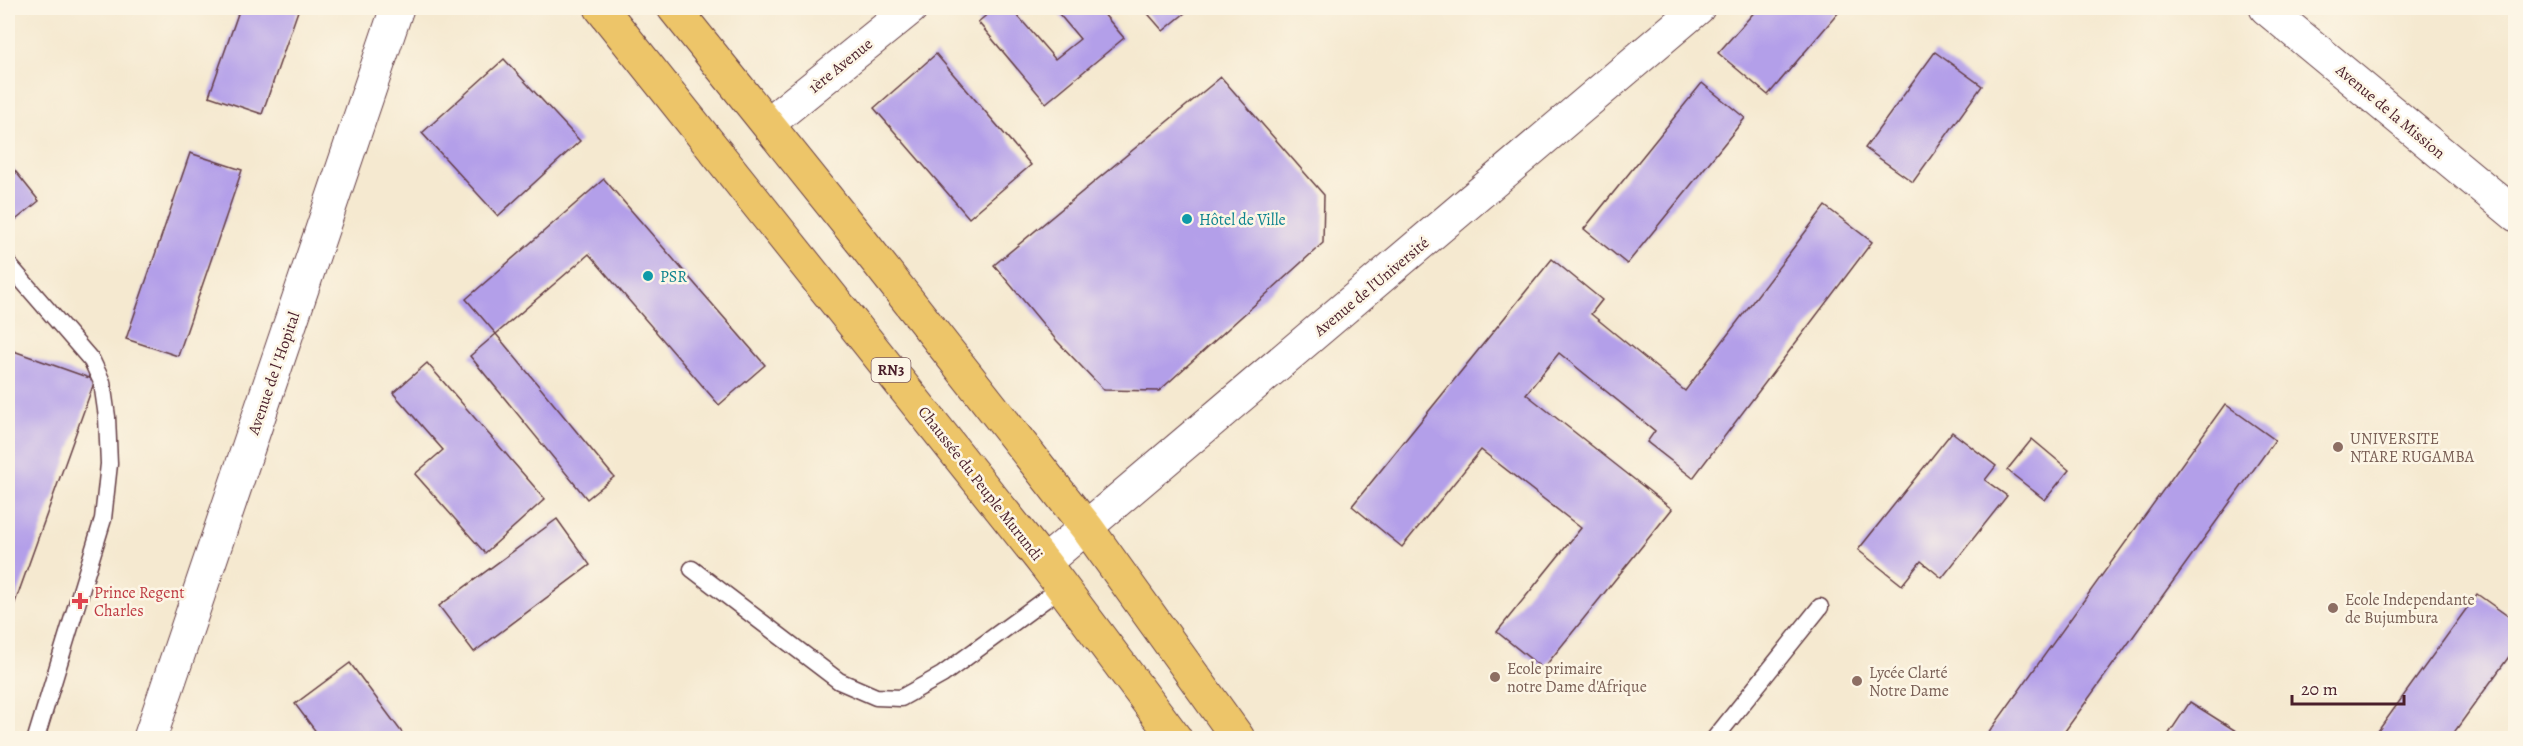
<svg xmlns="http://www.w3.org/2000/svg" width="2523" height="746" font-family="Alegreya,serif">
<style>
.building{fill:#b39fe9}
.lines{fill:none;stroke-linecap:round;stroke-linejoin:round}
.service-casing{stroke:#643d44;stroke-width:19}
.minor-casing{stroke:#643d44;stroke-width:35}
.tertiary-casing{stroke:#643d44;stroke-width:35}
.trunk-casing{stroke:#643d44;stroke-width:35}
.service{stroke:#fff;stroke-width:16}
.minor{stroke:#fff;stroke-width:33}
.tertiary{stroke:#fff;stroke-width:33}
.trunk{stroke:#edc569;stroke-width:33}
.culture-dot{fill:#0f9aa8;stroke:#fcf5e5;stroke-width:2}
.education-dot{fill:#8d6e63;stroke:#fcf5e5;stroke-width:2}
.health-dot{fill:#e0444e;stroke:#fcf5e5;stroke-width:2}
.labels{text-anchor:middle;stroke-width:5;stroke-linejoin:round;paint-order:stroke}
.shield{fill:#fcf5e5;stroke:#7f5f63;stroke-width:1.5}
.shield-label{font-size:15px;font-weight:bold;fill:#4a1f2b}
.street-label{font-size:16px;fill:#4a1f2b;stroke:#fcf5e5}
.culture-label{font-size:16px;fill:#0d838f;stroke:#fcf5e5;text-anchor:start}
.education-label{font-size:16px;fill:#785e54;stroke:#fcf5e5;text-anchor:start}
.health-label{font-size:16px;fill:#be3a42;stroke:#fcf5e5;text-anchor:start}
</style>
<rect width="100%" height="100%" fill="#fcf5e5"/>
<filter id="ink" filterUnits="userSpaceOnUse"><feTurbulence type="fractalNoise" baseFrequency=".0167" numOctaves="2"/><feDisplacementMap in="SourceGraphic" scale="12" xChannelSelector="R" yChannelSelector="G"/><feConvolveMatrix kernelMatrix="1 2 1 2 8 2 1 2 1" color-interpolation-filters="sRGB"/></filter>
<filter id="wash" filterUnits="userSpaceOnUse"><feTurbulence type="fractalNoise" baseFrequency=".008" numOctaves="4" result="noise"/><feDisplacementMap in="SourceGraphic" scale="24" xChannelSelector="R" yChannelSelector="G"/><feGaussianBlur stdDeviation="1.35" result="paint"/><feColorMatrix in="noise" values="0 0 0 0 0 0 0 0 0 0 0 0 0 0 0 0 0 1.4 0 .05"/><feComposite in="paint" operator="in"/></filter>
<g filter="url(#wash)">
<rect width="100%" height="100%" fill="#f5e9d0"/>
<g id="blocks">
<g class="building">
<path d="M240 8H299L262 114 209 96Z"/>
<path d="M995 8H1011L1055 59 1080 39 1054 8H1109L1103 13 1124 38 1046 103 978 22Z"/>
<path d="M1143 8H1191L1163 31Z"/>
<path d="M1758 8H1833L1839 12 1768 95 1718 53Z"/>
<path d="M1935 52 1982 86 1913 182 1865 148Z"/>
<path d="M936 54 1031 165 969 218 874 108Z"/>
<path d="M504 59 580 141 498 216 422 133Z"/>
<path d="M1221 77 1324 195 1323 243 1159 391 1104 390 1057 341 994 265Z"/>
<path d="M1702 83 1745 118 1627 264 1584 229Z"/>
<path d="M190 153 242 170 178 356 126 339Z"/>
<path d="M8 162 39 201 12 223 8 217Z"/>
<path d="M604 179 765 365 719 405 589 254 496 334 466 299Z"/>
<path d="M1825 206 1872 242 1693 478 1647 442 1655 431 1559 353 1526 394 1672 509 1543 669 1497 632 1581 528 1481 450 1402 547 1352 506 1552 259 1602 300 1591 314 1685 391Z"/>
<path d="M496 334 614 477 587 499 470 356Z"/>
<path d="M8 349 95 380 8 622Z"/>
<path d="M427 363 545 499 485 553 415 474 443 450 393 393Z"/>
<path d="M2225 404 2275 440 2060 738H1985Z"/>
<path d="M1952 432 1996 466 1985 480 2007 496 1942 578 1921 561 1902 585 1858 550Z"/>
<path d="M2032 439 2069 470 2045 500 2007 470Z"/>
<path d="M557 519 590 565 474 652 439 606Z"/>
<path d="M2477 594 2516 622V647L2450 738H2373Z"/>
<path d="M350 663 406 738H309L317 733 295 704Z"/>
<path d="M2190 702 2247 738H2166Z"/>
</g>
</g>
</g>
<g filter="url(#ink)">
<use href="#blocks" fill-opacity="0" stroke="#643d44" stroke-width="1.5"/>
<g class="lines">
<defs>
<g id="service">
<path d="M8 264 92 361 102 382 107 417 109 464 103 519 36 738"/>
<path d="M692 569 839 681 876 697 901 698 942 675 1062 587"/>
<path d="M1715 738 1820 607"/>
</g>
<g id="minor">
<path d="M2266 8 2516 215"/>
<path d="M769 123 911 8"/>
</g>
<g id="tertiary">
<path d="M1044 563 1698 8"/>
<path d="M150 738 397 8"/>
</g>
<g id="trunk">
<path d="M601 8 1044 563 1175 738"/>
<path d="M674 8 862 242 1087 528 1238 738"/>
</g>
</defs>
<use href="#service" class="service-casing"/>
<use href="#minor" class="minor-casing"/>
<use href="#tertiary" class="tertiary-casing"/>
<use href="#trunk" class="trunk-casing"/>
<use href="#service" class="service"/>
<use href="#minor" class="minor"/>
<use href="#tertiary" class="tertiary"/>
<use href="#trunk" class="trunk"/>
</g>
</g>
<g class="culture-dot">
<circle cx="1187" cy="219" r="6"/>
<circle cx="648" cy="276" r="6"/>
</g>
<g class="education-dot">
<circle cx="2338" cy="447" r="6"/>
<circle cx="2333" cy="608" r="6"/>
<circle cx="1495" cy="677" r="6"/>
<circle cx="1857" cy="681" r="6"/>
</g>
<path class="health-dot" d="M77 592h6v6h6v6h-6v6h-6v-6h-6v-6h6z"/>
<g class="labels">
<rect class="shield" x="871.5" y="358" width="39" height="24" rx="4.5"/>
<g class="shield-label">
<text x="891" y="375">RN3</text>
</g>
<g class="street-label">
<text transform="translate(840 65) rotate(-39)" y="6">1ère Avenue</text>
<text transform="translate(2391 111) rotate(40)" y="6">Avenue de la Mission</text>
<text transform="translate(1371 286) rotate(-40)" y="6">Avenue de l'Université</text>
<text transform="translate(273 373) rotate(-71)" y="6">Avenue de l 'Hopital</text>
<text transform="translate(981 483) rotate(52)" y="6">Chaussée du Peuple Murundi</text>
</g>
<g class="culture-label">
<text x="1199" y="225">Hôtel de Ville</text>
<text x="660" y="282">PSR</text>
</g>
<g class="education-label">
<text x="2350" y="444">UNIVERSITE<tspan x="2350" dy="18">NTARE RUGAMBA</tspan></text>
<text x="2345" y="605">Ecole Independante<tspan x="2345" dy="18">de Bujumbura</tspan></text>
<text x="1507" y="674">Ecole primaire<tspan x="1507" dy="18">notre Dame d'Afrique</tspan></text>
<text x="1869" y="678">Lycée Clarté<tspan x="1869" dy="18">Notre Dame</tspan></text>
</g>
<g class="health-label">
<text x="94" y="598">Prince Regent<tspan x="94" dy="18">Charles</tspan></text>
</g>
</g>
<rect width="2523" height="746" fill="none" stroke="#fcf5e5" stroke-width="30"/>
<path d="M2292 695v9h112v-9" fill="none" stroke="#4a1f2b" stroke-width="3"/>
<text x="2301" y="695" font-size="18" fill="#4a1f2b" stroke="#fcf5e5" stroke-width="4.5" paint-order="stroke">20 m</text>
</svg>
